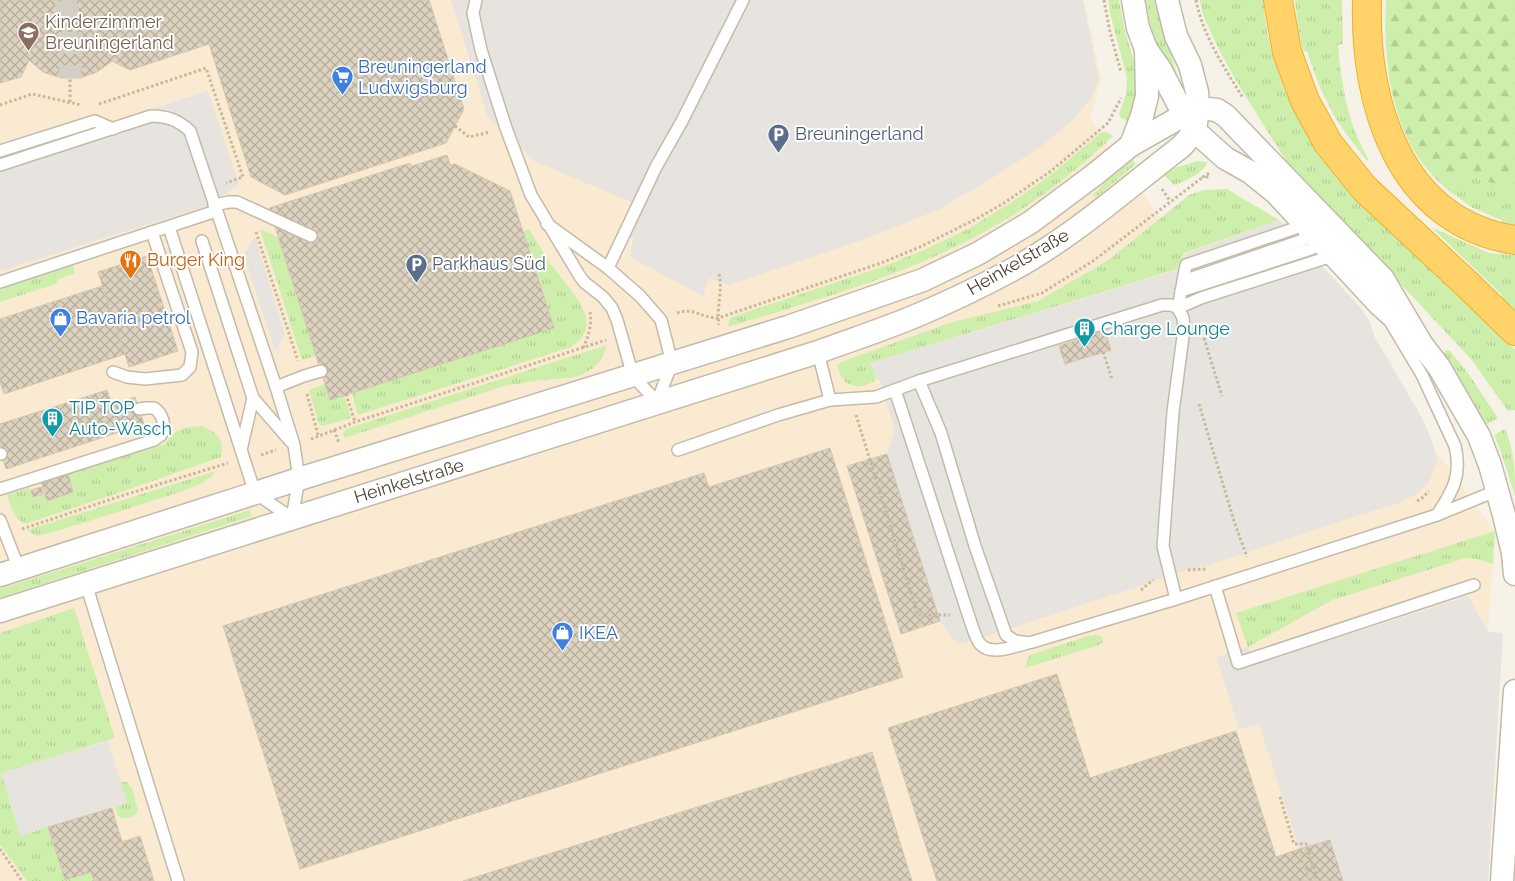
<svg xmlns="http://www.w3.org/2000/svg" width="1515" height="881" font-family="Raleway,sans-serif">
<style>
.commercial{fill:#faead1}
.grass{fill:url(#grass-tufts)}
.forest{fill:url(#forest-firs)}
.parking{fill:#e7e4e0}
.building{fill:url(#building-cross-hatch);stroke:#d5c7ae}
.lines{fill:none;stroke-linecap:round;stroke-linejoin:round}
.street-tunnel{stroke:#d4cfc4;stroke-width:22;stroke-dasharray:22 11;stroke-linecap:butt}
.lane-casing{stroke:#c3bba9;stroke-width:14}
.street-casing{stroke:#c3bba9;stroke-width:25}
.highway-casing{stroke:#f0af28;stroke-width:30}
.path{stroke:#c6b899;stroke-width:3;stroke-dasharray:2.5 2.5;stroke-linecap:butt}
.lane{stroke:#fff;stroke-width:11}
.street{stroke:#fff;stroke-width:22}
.highway{stroke:#ffd36a;stroke-width:28}
.labels{text-anchor:middle;stroke-width:4;stroke-linejoin:round;paint-order:stroke}
.education-label{font-size:18px;fill:#785e54;stroke:#fff;text-anchor:start}
.shop-label{font-size:18px;fill:#366cbe;stroke:#fff;text-anchor:start}
.service-label{font-size:18px;fill:#4e5e75;stroke:#fff;text-anchor:start}
.food-label{font-size:18px;fill:#c56008;stroke:#fff;text-anchor:start}
.street-label{font-size:18px;fill:#4a4336;stroke:#fff}
.culture-label{font-size:18px;fill:#0d838f;stroke:#fff;text-anchor:start}
</style>
<defs>
<pattern id="grass-tufts" width="24" height="20" patternUnits="userSpaceOnUse" patternTransform="scale(1.25)"><rect width="24" height="20" fill="#ceefac"/><path d="M3 7l-1-3M5 7V3M7 7l1-3M15 17l-1-3M17 17v-4M19 17l1-3" fill="none" stroke="#b2ce95"/></pattern>
<pattern id="forest-firs" width="22" height="20" patternUnits="userSpaceOnUse" patternTransform="scale(1.25)"><rect width="22" height="20" fill="#ceefac"/><path d="M5 1l3.5 6h-7zM16 11l3.5 6h-7z" fill="#b2ce95"/></pattern>
<pattern id="building-cross-hatch" width="8" height="8" patternUnits="userSpaceOnUse" patternTransform="scale(1.25)"><rect width="8" height="8" fill="#dcd2bf"/><path d="M0 0l8 8M0 8l8-8" fill="none" stroke="#b4ac9c"/></pattern>
</defs>
<rect width="100%" height="100%" fill="#f6f2e8"/>
<path class="commercial" d="M0 0H1084L1101 79 1090 118 1184 252 1279 220 1360 307 1370 322 1374 336 1417 409 1428 431 1435 450 1495 531 1488 632 1503 633 1488 881H0Z"/>
<g class="grass">
<path d="M1108 0H1119L1125 31 1136 68 1138 92 1133 109 1127 121 1120 117 1119 114 1126 94 1127 78 1111 17Z"/>
<path d="M1146 0H1154C1161 30 1174 57 1180 87L1157 45 1151 28Z"/>
<path d="M1200 0H1263L1267 31 1273 56 1284 88 1306 131 1367 208 1469 304 1515 350V410L1508 411 1471 359 1288 164 1241 89 1220 52 1203 15Z"/>
<path d="M1295 0H1342L1343 44 1338 45C1342 88 1347 122 1369 160L1367 161C1354 144 1339 126 1329 106 1320 89 1313 70 1307 51L1303 52 1298 26Z"/>
<path d="M1102 132H1106L1113 136C1087 160 1061 183 1031 203 940 266 833 295 728 327L729 321 732 317 882 267 922 251 968 229 1009 204 1048 177Z"/>
<path d="M1131 158 1136 164 1100 194 1095 197 1093 195 1120 167Z"/>
<path d="M1197 161 1208 162C1203 173 1186 181 1174 185L1164 175 1175 168Z"/>
<path d="M1466 175 1498 185H1515V227L1501 223V220L1471 207 1449 191Z"/>
<path d="M1227 189 1279 220 1184 253 1177 269 871 363 876 378C870 387 856 389 847 383 842 380 839 371 837 365L841 362 949 323 1038 301 1110 259 1189 195 1204 190Z"/>
<path d="M1431 227 1489 253 1515 255V311L1501 297 1502 295Z"/>
<path d="M260 229 278 237 316 356 302 360Z"/>
<path d="M529 229C537 241 544 254 552 266 568 288 609 324 571 347L358 415 352 393 523 232Z"/>
<path d="M73 265 75 273 58 279 56 284 0 302V289Z"/>
<path d="M607 345 601 360 593 368 582 375 570 378 541 380 504 386 345 438 343 433 346 429Z"/>
<path d="M1447 350 1450 351 1468 373 1498 418 1486 425 1460 379 1443 355 1445 351Z"/>
<path d="M325 384 344 395 351 418 322 426 319 424 309 390Z"/>
<path d="M202 426C217 433 225 439 221 457L121 492 25 524C14 519 10 505 7 495L29 488 31 490 34 497 45 494 47 501 73 492 68 474 165 444C176 428 183 427 202 426Z"/>
<path d="M1505 429C1515 452 1515 471 1515 496L1501 452 1494 435Z"/>
<path d="M216 471 211 477 200 484 180 492 61 530 38 536 32 534 27 530Z"/>
<path d="M250 510 252 516 0 598V589Z"/>
<path d="M1495 531 1493 564 1476 559 1466 558 1332 600 1248 647 1236 613Z"/>
<path d="M74 608 115 738 2 773 48 827 65 879 91 872 94 881H27L0 844V633Z"/>
<path d="M1096 635 1102 637 1103 642 1099 645 1025 668 1027 660 1030 655 1088 636Z"/>
<path d="M120 782H127L132 788 138 811C134 818 125 820 118 816L114 807 127 803Z"/>
</g>
<path class="forest" d="M1386 0H1515V185H1499L1466 175 1449 191C1438 181 1426 170 1418 157 1389 114 1383 50 1386 0Z"/>
<g class="parking">
<path d="M451 0H1083L1099 80 1092 97 1074 119 1043 145 991 179 936 211 859 241 728 285 709 278 703 296 630 257 633 239 623 236 643 207 536 162 487 115Z"/>
<path d="M208 91 239 185 206 206 0 271V158Z"/>
<path d="M1279 220 1360 307 1370 322 1374 336 1417 409 1428 431 1435 450 1437 462 1429 482 1417 494 1398 503 1204 566 1169 575 1138 587 958 645 940 621 887 454 895 430 880 381 876 378 871 363 1177 270 1185 254Z"/>
<path d="M255 236 285 335 275 351 244 255Z"/>
<path d="M1468 596 1488 632 1503 633 1488 881H1343L1330 840 1299 849 1259 724 1239 729 1216 657 1248 647 1256 664Z"/>
<path d="M108 741 127 803 20 836 1 773Z"/>
</g>
<g class="building">
<path d="M0 0H429L464 109 446 143 285 195 251 177 209 44 130 70 112 61 97 72 80 78H61L43 72 29 60 21 77 0 83Z"/>
<path d="M447 155 450 165 455 164 510 191 554 328 330 400 269 208 410 163 412 166Z"/>
<path d="M147 256 178 351 129 367 98 272Z"/>
<path d="M102 286 125 354 4 394 0 382V319Z"/>
<path d="M1105 331 1111 350 1065 364 1059 346Z"/>
<path d="M107 390 112 405 135 397 144 424 6 469 0 449V424Z"/>
<path d="M830 448 903 677 300 869 223 626 704 473 709 487Z"/>
<path d="M887 454 940 621 901 634 847 466Z"/>
<path d="M68 474 73 492 47 501 41 482Z"/>
<path d="M41 487 43 494 33 497 31 490Z"/>
<path d="M1057 674 1090 778 1236 731 1276 857 1299 849 1309 881H937L888 728Z"/>
<path d="M872 752 912 881H463Z"/>
<path d="M112 808 122 842 140 836 154 881H94L91 872 65 880 48 827Z"/>
<path d="M1330 840 1343 881H1309L1299 849Z"/>
</g>
<g class="lines">
<path class="street-tunnel" d="M65 0 72 28 70 78"/>
<defs>
<g id="lane">
<path d="M476 0 473 13 481 50 506 128 531 195 579 275 584 282 603 297 612 308 617 320 633 376 657 402 672 363 661 320 640 296 608 268 547 224"/>
<path d="M0 151 95 121 113 129"/>
<path d="M0 165 151 116C167 116 178 120 190 131L276 387 294 445 299 479 292 518 255 493 169 227"/>
<path d="M214 205 229 202H237L311 236"/>
<path d="M202 241 253 398 291 442"/>
<path d="M608 268 656 167 682 121 743 0"/>
<path d="M1183 281 1303 240 1314 234"/>
<path d="M0 282 216 211"/>
<path d="M1181 291 1311 249 1323 242"/>
<path d="M1391 323 1422 375 1455 446C1462 475 1453 491 1437 515"/>
<path d="M818 352 830 400 876 397 919 381 941 433 975 546 1006 635 1015 641 1029 643 1176 599 1437 515 1498 490"/>
<path d="M113 372 127 377 145 379 182 375 190 367 192 352 152 232"/>
<path d="M919 381 1162 305H1171L1178 308 1201 298 1335 255"/>
<path d="M276 387 304 376 321 371"/>
<path d="M895 390 968 614C971 622 975 638 980 644 991 656 1011 647 1025 644"/>
<path d="M241 450 253 398"/>
<path d="M678 450 778 415 830 400"/>
<path d="M0 454H1"/>
<path d="M0 489 154 440C156 438 159 437 161 435 167 426 162 413 154 408H147L139 409"/>
<path d="M0 520 19 569"/>
<path d="M86 584 178 881"/>
<path d="M1215 586 1238 663 1474 585"/>
<path d="M1176 599 1163 546 1173 412 1184 329 1183 318 1178 308 1186 265 1293 229 1304 223"/>
</g>
<g id="street">
<path d="M1133 0 1138 28 1146 49 1160 69 1184 115 1195 131 1225 158 1250 172 1276 193 1379 304 1402 325"/>
<path d="M1131 145 1142 116 1147 96 1146 49"/>
<path d="M0 575 299 479 788 327 923 280 979 253 1031 222 1094 175 1131 145 1184 115 1198 108 1217 110 1226 116 1383 279 1422 345 1439 367 1479 436 1490 465 1504 515 1513 553 1515 574"/>
<path d="M0 611 818 352C851 340 885 329 918 315 949 302 980 287 1010 271 1073 237 1126 189 1182 146L1195 131 1198 108 1197 92 1190 65 1176 36 1167 0"/>
<path d="M1502 881 1515 691"/>
</g>
<g id="highway">
<path d="M1278 0 1287 52 1305 101 1328 143 1364 188 1469 286 1515 331"/>
<path d="M1367 0C1364 102 1398 222 1515 240"/>
</g>
</defs>
<use href="#lane" class="lane-casing"/>
<use href="#street" class="street-casing"/>
<use href="#highway" class="highway-casing"/>
<g class="path">
<path d="M1104 0 1110 32 1121 72"/>
<path d="M1196 0C1203 36 1224 67 1243 98"/>
<path d="M70 102V78"/>
<path d="M99 104 206 68 243 177 226 183"/>
<path d="M0 105 32 94 81 105"/>
<path d="M455 126 469 137 490 132"/>
<path d="M1209 173 1203 177H1210"/>
<path d="M1162 189 1170 201"/>
<path d="M256 232 298 361"/>
<path d="M719 274C723 291 716 309 719 325"/>
<path d="M998 306 1042 293 1093 261 1203 177"/>
<path d="M677 313C694 307 701 318 718 318L881 263 920 247 978 218 1004 203 1051 171 1108 123 1121 98"/>
<path d="M1204 338 1222 396"/>
<path d="M583 348C589 335 592 325 590 312"/>
<path d="M1103 352 1112 379"/>
<path d="M307 394 318 435"/>
<path d="M346 394 355 422"/>
<path d="M1199 404 1234 521 1247 557"/>
<path d="M856 415 918 615H950"/>
<path d="M334 430 339 443"/>
<path d="M311 439 355 422 606 340"/>
<path d="M261 455 276 450"/>
<path d="M1417 501 1421 499 1429 491"/>
<path d="M22 529 121 496 228 463"/>
<path d="M1188 570 1206 569"/>
<path d="M1141 590 1153 580"/>
<path d="M1280 797 1294 844H1306L1318 881"/>
<path d="M0 849 22 881"/>
<path d="M1306 869 1313 867"/>
</g>
<use href="#lane" class="lane"/>
<use href="#street" class="street"/>
<use href="#highway" class="highway"/>
</g>
<defs>
<symbol id="school-pin" viewBox="-11 -11 22 30"><path d="M0 17L-7.5 6A9.5 9.5 0 1 1 7.5 6Z" fill="#8d6e63" stroke="#fff"/><path d="M0-5L7-2L0 1L-7-2ZM-4 1L0 2.5L4 1V4Q0 6-4 4Z" fill="#fff"/></symbol>
<symbol id="supermarket-pin" viewBox="-11 -11 22 30"><path d="M0 17L-7.5 6A9.5 9.5 0 1 1 7.5 6Z" fill="#3f7fe0" stroke="#fff"/><path d="M-6-5.5h2.5l.6 2H6L4.5 2H-2.5L-4.4-4H-6ZM-1.5 3.2a1.3 1.3 0 1 0 .1 0ZM3 3.2a1.3 1.3 0 1 0 .1 0Z" fill="#fff"/></symbol>
<symbol id="parking-pin" viewBox="-11 -11 22 30"><path d="M0 17L-7.5 6A9.5 9.5 0 1 1 7.5 6Z" fill="#5c6f8a" stroke="#fff"/><path d="M-3.5-5.5H1a3.5 3.5 0 0 1 0 7H-1V5.5H-3.5ZM-1-3.4V-.6H.8a1.4 1.4 0 0 0 0-2.8Z" fill="#fff"/></symbol>
<symbol id="restaurant-pin" viewBox="-11 -11 22 30"><path d="M0 17L-7.5 6A9.5 9.5 0 1 1 7.5 6Z" fill="#e8710a" stroke="#fff"/><path d="M-5-6h1v4h1v-4h1v4h1v-4h1v5L-1.5 .5V6h-2V.5L-5-1ZM5-6V6H3V1.5H1.5Q1.5-4 5-6Z" fill="#fff"/></symbol>
<symbol id="shop-pin" viewBox="-11 -11 22 30"><path d="M0 17L-7.5 6A9.5 9.5 0 1 1 7.5 6Z" fill="#3f7fe0" stroke="#fff"/><path d="M-5-2.5h2.3a2.7 3.5 0 0 1 5.4 0H5L5.5 6h-11ZM-1.5-2.5h3a1.5 2.3 0 0 0-3 0Z" fill="#fff"/></symbol>
<symbol id="building-pin" viewBox="-11 -11 22 30"><path d="M0 17L-7.5 6A9.5 9.5 0 1 1 7.5 6Z" fill="#0f9aa8" stroke="#fff"/><path d="M-4-6H4V6H1V3H-1V6H-4ZM-2.5-4.3h1.7v1.8h-1.7ZM.8-4.3h1.7v1.8H.8ZM-2.5-1h1.7V.8h-1.7ZM.8-1h1.7V.8H.8Z" fill="#fff"/></symbol>
</defs>
<g fill-rule="evenodd">
<use href="#school-pin" x="16" y="20" width="25" height="34"/>
<use href="#supermarket-pin" x="330" y="64" width="25" height="34"/>
<use href="#parking-pin" x="766" y="122" width="25" height="34"/>
<use href="#restaurant-pin" x="118" y="248" width="25" height="34"/>
<use href="#parking-pin" x="404" y="252" width="25" height="34"/>
<use href="#shop-pin" x="48" y="306" width="25" height="34"/>
<use href="#building-pin" x="1072" y="316" width="25" height="34"/>
<use href="#building-pin" x="40" y="406" width="25" height="34"/>
<use href="#shop-pin" x="550" y="620" width="25" height="34"/>
</g>
<g class="labels">
<g class="education-label">
<text x="45" y="28">Kinderzimmer<tspan x="45" dy="21">Breuningerland</tspan></text>
</g>
<g class="shop-label">
<text x="358" y="73">Breuningerland<tspan x="358" dy="21">Ludwigsburg</tspan></text>
<text x="76" y="324">Bavaria petrol</text>
<text x="579" y="639">IKEA</text>
</g>
<g class="service-label">
<text x="795" y="140">Breuningerland</text>
<text x="432" y="270">Parkhaus Süd</text>
</g>
<g class="food-label">
<text x="147" y="266">Burger King</text>
</g>
<g class="street-label">
<text transform="translate(1018 262) rotate(-30)" y="6">Heinkelstraße</text>
<text transform="translate(409 481) rotate(-17)" y="6">Heinkelstraße</text>
</g>
<g class="culture-label">
<text x="1101" y="335">Charge Lounge</text>
<text x="69" y="414">TIP TOP<tspan x="69" dy="21">Auto-Wasch</tspan></text>
</g>
</g>
</svg>
